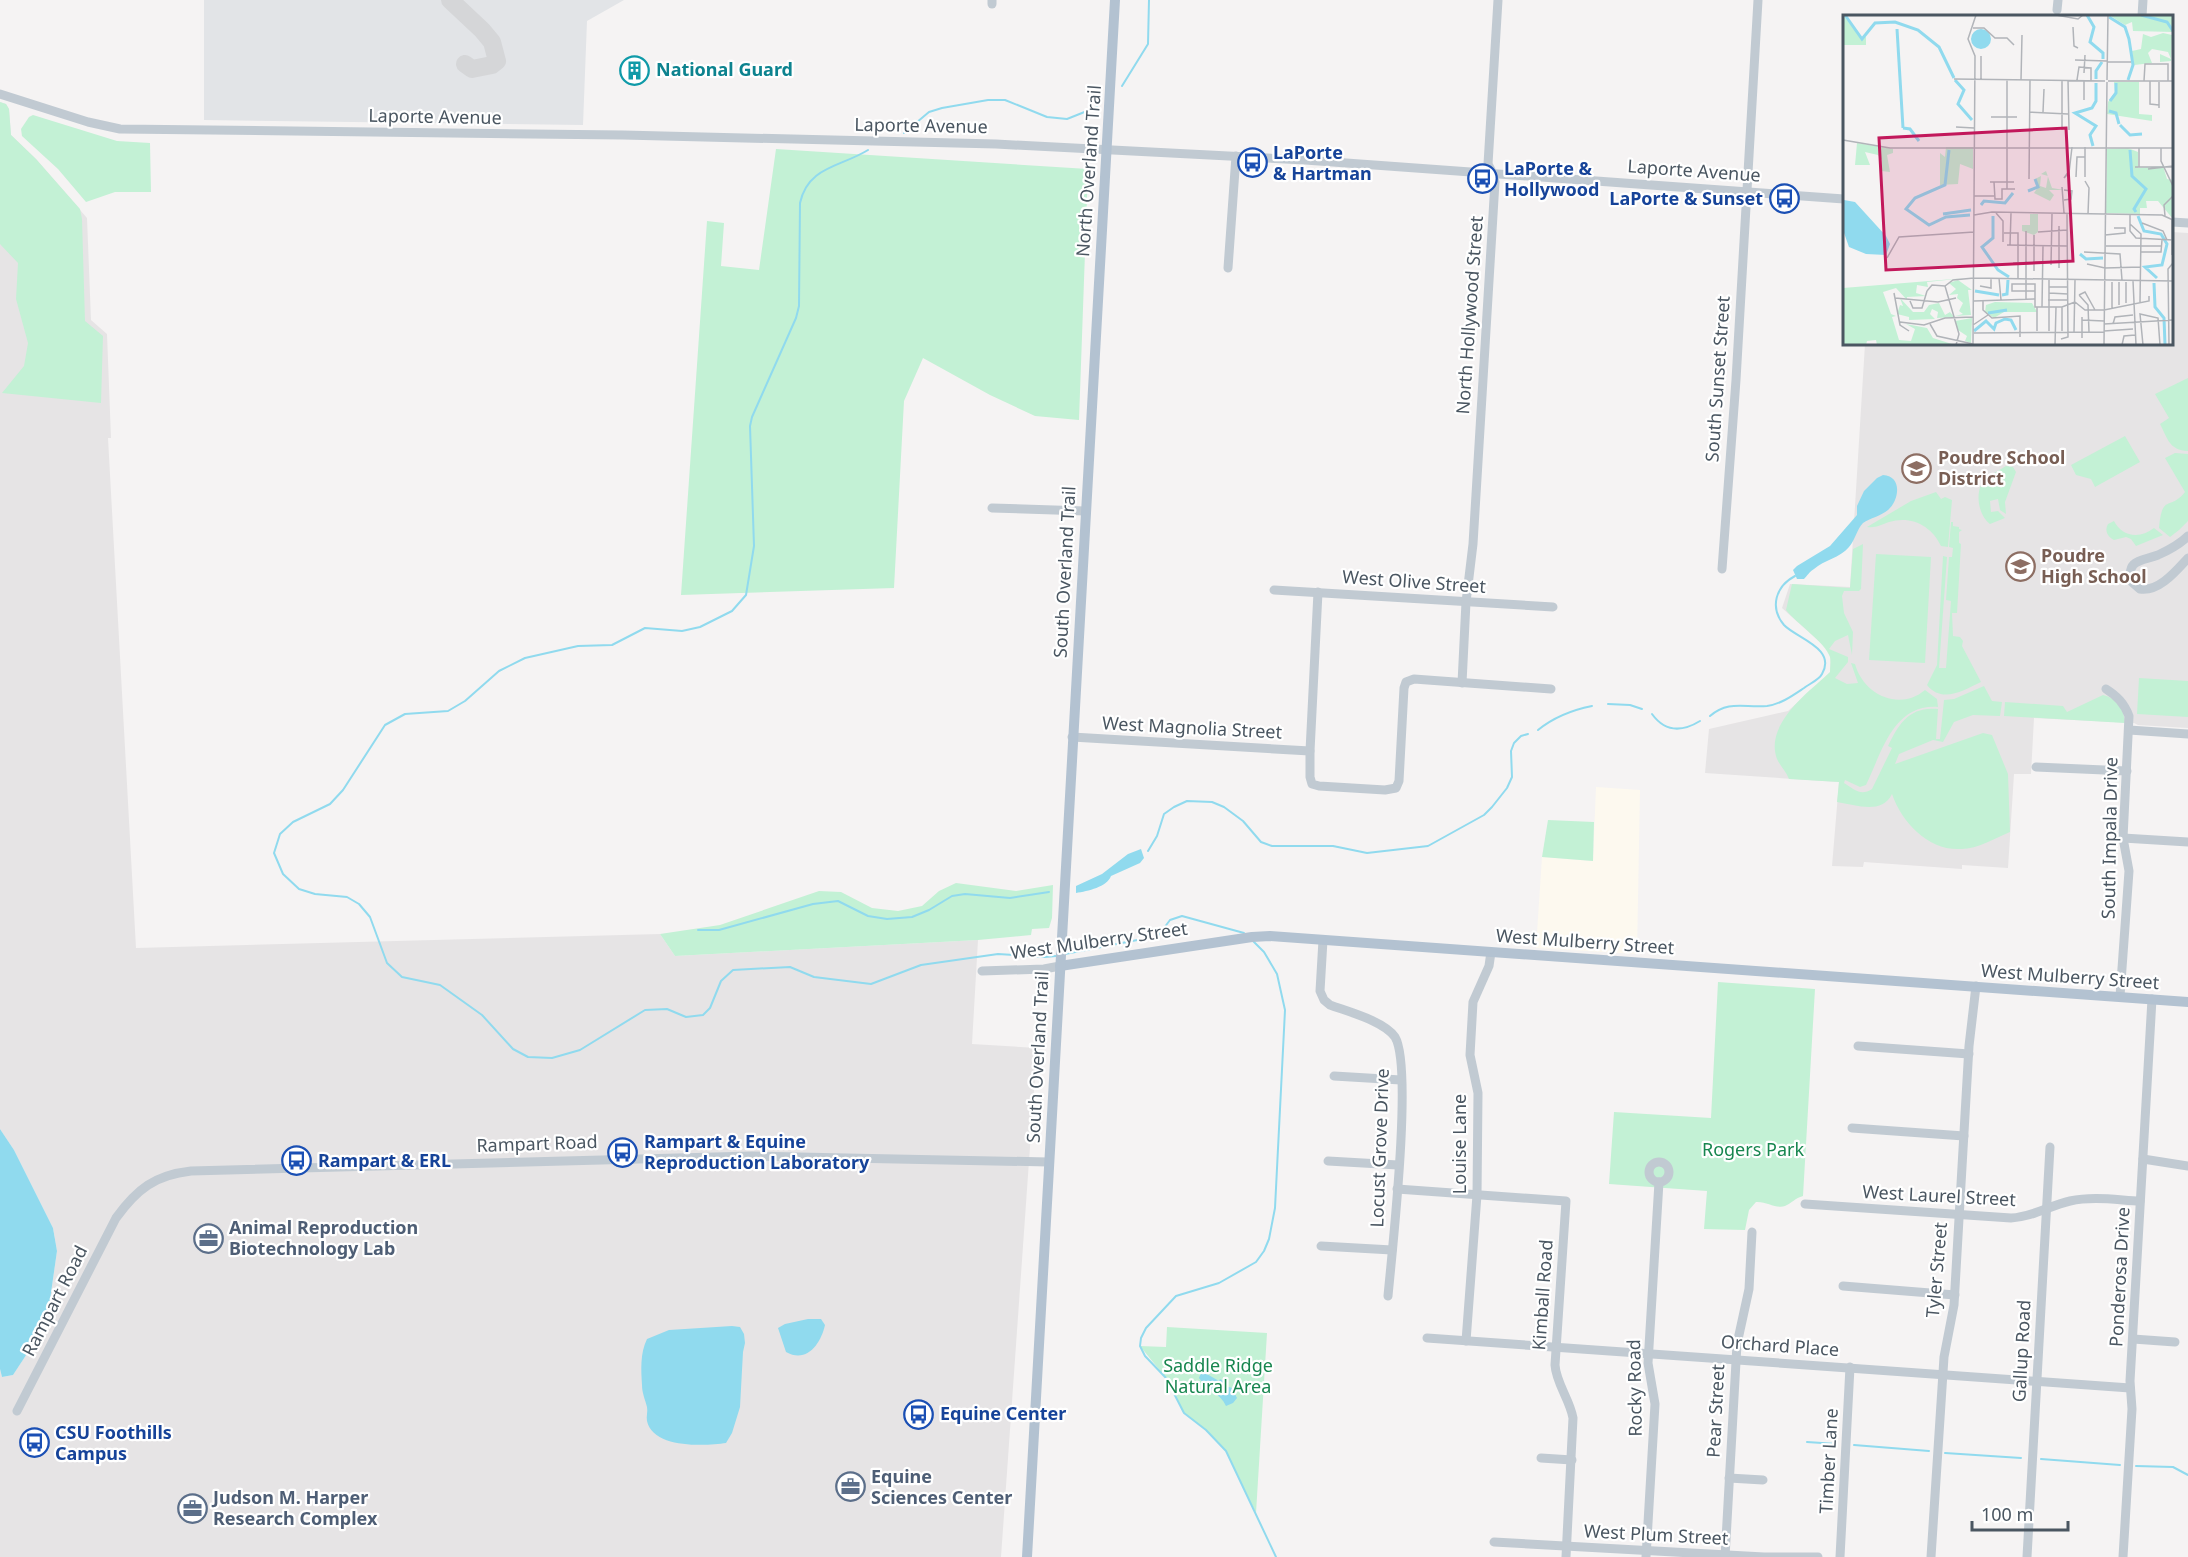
<svg xmlns="http://www.w3.org/2000/svg" width="2188" height="1557" font-family="'Noto Sans',sans-serif">
<style>
.commercial{fill:#fdf9ef}
.education{fill:#e6e4e5}
.airport{fill:#e2e4e7}
.green{fill:#c3f1d5}
.water{fill:#90daee}
.lines{fill:none;stroke-linecap:round;stroke-linejoin:round}
.stream{stroke:#90daee;stroke-width:2}
.taxiway{stroke:#d5d6d8;stroke-width:18}
.minor{stroke:#c1cad2;stroke-width:9}
.major{stroke:#b3c2d1;stroke-width:10}
.labels{text-anchor:middle;stroke-width:4.5;stroke-linejoin:round;paint-order:stroke}
.culture-label{font-size:18px;font-weight:bold;fill:#0d838f;stroke:#fff;text-anchor:start}
.street-label{font-size:18px;fill:#4a5661;stroke:#fff}
.transit-label{font-size:18px;font-weight:bold;fill:#164399;stroke:#fff;text-anchor:start}
.education-label{font-size:18px;font-weight:bold;fill:#785e54;stroke:#fff;text-anchor:start}
.park-label{font-size:18px;fill:#17864f;stroke:#fff}
.service-label{font-size:18px;font-weight:bold;fill:#4e5e75;stroke:#fff;text-anchor:start}
.inset-river{fill:none;stroke:#90daee;stroke-width:3}
.inset-road{fill:none;stroke:#b1b4b9;stroke-width:1.5}
.view{fill:#c2185b;fill-opacity:0.15;stroke:#c2185b;stroke-width:3}
.inset-edge{fill:none;stroke:#4a5661;stroke-width:3}
</style>
<rect width="100%" height="100%" fill="#f5f3f3"/>
<path class="commercial" d="M1596 787 1640 790 1637 954 1536 948 1542 857 1593 861Z"/>
<g class="education">
<path d="M0 102 6 104 9 109 11 135 36 159 87 218 91 320 107 334 111 438H108L136 948 660 934 675 956 978 940 972 1044 1037 1048 1001 1557H0V1369L2 1377 13 1375 40 1334 48 1314 57 1251 53 1228 14 1150 0 1129Z"/>
<path d="M2172 232 2188 233V728L2138 725 2134 723 2034 718 2031 774H2014L2008 868 1962 865V869L1864 862 1863 867 1832 866 1839 782 1705 773 1709 729 1788 711 1830 673 1831 652 1782 608 1790 584 1850 587 1865 344H2172Z"/>
</g>
<path class="airport" d="M204 0H624L587 21 583 125 204 120Z"/>
<g class="green">
<path d="M0 102 6 104 9 109 11 135 36 159 80 209 82 219 85 321 103 336 101 403 2 393 24 366 28 343 16 299 18 263 0 244Z"/>
<path d="M33 115 117 141 150 143 151 192H115L86 202 58 169 22 136 21 129 29 117Z"/>
<path d="M776 149 1088 169 1079 420 1035 416 990 395 923 358 904 401 894 588 681 595 707 221 724 223 721 266 759 270Z"/>
<path d="M2188 378V451C2169 450 2168 439 2160 424L2169 418 2155 394Z"/>
<path d="M2125 436 2140 462 2095 487 2091 479 2076 475 2071 465Z"/>
<path d="M2175 453 2188 454V521L2179 530 2170 537 2159 528C2162 493 2170 511 2185 492L2165 458Z"/>
<path d="M2006 466 2013 467 2016 472 2005 502 2006 514 2000 510 1998 499 1990 501 1991 512 1998 511 2005 518 1990 524C1978 515 1974 491 1985 479 1991 474 2000 470 2006 466Z"/>
<path d="M1936 492 1941 499 1945 497 1952 500 1948 547 1941 546C1932 526 1911 515 1889 522 1880 525 1877 528 1867 527L1911 501Z"/>
<path d="M2114 521C2122 537 2140 539 2154 528L2163 535 2136 546 2131 539 2126 537 2114 540C2108 537 2104 531 2108 524Z"/>
<path d="M1951 522H1953V526L1959 527V529L1962 530 1959 532V543L1961 544 1957 613H1952L1953 636 1960 637 1963 641 1962 646 1981 682C1964 690 1942 704 1927 685L1937 665 1943 556 1947 557 1939 668H1946L1951 601 1946 600 1949 557H1952L1953 548 1949 547Z"/>
<path d="M1863 544 1861 589 1859 591H1844L1842 596 1844 613 1853 632 1852 655 1848 635 1835 641 1829 649 1848 657V662L1835 678 1847 684 1858 683 1851 663 1855 664C1863 694 1899 712 1925 690L1937 699 1938 707C1893 704 1882 752 1866 785L1860 787 1845 780 1844 783C1853 788 1860 797 1872 789L1892 748 1888 746C1899 723 1910 706 1938 709L1936 739H1940L1944 700 1954 699 1984 686 1992 701 2002 702 2000 716 1973 715 1954 722 1943 742 1933 740 1899 754 1895 764 1983 733 1992 735 2008 774 2010 832C1995 838 1978 849 1961 849 1929 851 1902 823 1892 794 1882 815 1856 805 1837 802L1839 782 1789 779C1786 771 1780 766 1777 759 1764 724 1809 692 1830 672 1830 668 1831 662 1830 657 1825 642 1797 624 1786 610L1792 584 1850 588 1853 549Z"/>
<path d="M1876 554 1931 557 1925 663 1869 660Z"/>
<path d="M2139 678 2188 681V717L2137 714Z"/>
<path d="M2103 695C2117 698 2124 709 2125 723L2004 716 2005 702 2063 706 2067 712Z"/>
<path d="M1548 820 1594 822 1593 861 1542 857Z"/>
<path d="M956 883 1016 891 1053 885 1052 918 1049 928 1032 929 1031 935 978 940 675 956 660 934 720 925 819 891 841 892 872 908 898 911 922 906 939 891Z"/>
<path d="M1718 982 1815 989 1803 1196C1795 1198 1792 1203 1785 1206 1776 1209 1766 1201 1756 1202L1749 1210 1745 1230 1704 1229 1707 1191 1609 1184 1614 1112 1711 1118Z"/>
<path d="M1167 1327 1267 1333 1256 1513 1226 1451 1206 1430 1184 1413 1166 1378 1140 1346 1166 1347Z"/>
</g>
<g class="water">
<path d="M1883 475C1903 476 1899 501 1888 510 1881 516 1870 518 1863 523 1857 529 1855 540 1849 547 1840 558 1824 560 1814 569 1810 571 1807 576 1804 579H1797L1793 570 1797 566 1830 546 1857 515V506L1864 491 1877 478Z"/>
<path d="M1141 849 1144 858 1140 863 1111 876C1107 887 1088 891 1076 893V886L1102 874 1128 854Z"/>
<path d="M0 1129 14 1150 53 1228 57 1251 48 1314 40 1334 13 1375 2 1377 0 1369Z"/>
<path d="M808 1319H821L825 1325C821 1343 807 1364 786 1352L778 1328 785 1324Z"/>
<path d="M732 1326 740 1327 744 1334 745 1343 743 1352 740 1407 732 1433 726 1443C706 1446 653 1449 647 1421 646 1416 648 1412 647 1407 645 1399 642 1393 642 1385 641 1370 640 1353 647 1339L669 1330Z"/>
<path d="M1201 1373H1205L1219 1381 1220 1379 1226 1383V1386L1232 1388 1237 1398 1233 1403 1226 1406C1221 1394 1206 1389 1199 1378Z"/>
</g>
<g class="lines">
<g class="stream">
<path d="M1122 86 1148 44 1149 0"/>
<path d="M904 133 929 112 942 108 988 100H1005L1047 117 1067 119 1097 107"/>
<path d="M868 150C841 167 808 166 800 203L799 306 796 318 752 417 750 426 754 546 746 595 732 611 700 627 682 631 645 628 612 645 578 646 525 658 499 671 465 701 448 711 405 714 385 725 343 790 330 804 293 822 280 834 274 853 283 874 299 889 315 894 347 897 359 904 370 917 387 963 402 977 440 985 482 1015 513 1049 528 1057 552 1058 580 1050 645 1010 667 1009 686 1017 703 1015 710 1008 721 981 733 970 790 967 814 977 871 984 921 965 998 954 1045 957 1056 956"/>
<path d="M1608 704 1630 705 1642 709"/>
<path d="M1652 714C1665 732 1682 732 1700 721"/>
<path d="M1710 716C1729 700 1744 708 1767 706 1781 704 1792 696 1804 688 1809 684 1819 680 1822 674 1837 648 1796 638 1784 625 1769 607 1776 586 1795 576"/>
<path d="M1538 730C1554 717 1572 710 1592 706"/>
<path d="M1148 851 1157 836 1164 814 1174 807 1187 801 1212 802 1224 807 1243 821 1261 842 1272 846H1333L1367 853 1428 846 1484 815 1492 807 1507 788 1512 777 1511 751 1514 743 1521 736 1528 734"/>
<path d="M698 930H719L813 904 838 901 868 916 887 919 912 917 929 910 952 896 965 894 1010 898 1049 892"/>
<path d="M1253 941 1264 952 1277 974 1285 1010 1275 1208 1269 1239 1264 1251 1256 1262 1219 1283 1176 1296 1146 1328 1141 1338 1140 1346 1145 1356 1166 1378 1184 1413 1206 1430 1226 1451 1276 1557"/>
<path d="M1065 954 1158 936 1170 920 1182 916 1244 933"/>
<path d="M1807 1442 1837 1444"/>
<path d="M1854 1445 1929 1451"/>
<path d="M1945 1453 2021 1458"/>
<path d="M2041 1459 2120 1465"/>
<path d="M2136 1466 2173 1467 2188 1475"/>
</g>
<path class="taxiway" d="M450 0 482 30 492 42 497 61 492 65 472 69 465 64"/>
<g class="minor">
<path d="M992 4V0"/>
<path d="M2057 10 2058 0"/>
<path d="M2142 16 2143 0"/>
<path d="M0 94 88 122 120 129 623 135 996 144 1305 160 1844 199"/>
<path d="M2172 222 2188 223"/>
<path d="M1228 268 1236 156"/>
<path d="M992 508 1085 511"/>
<path d="M2188 536C2180 544 2169 550 2158 555 2143 561 2125 559 2132 582L2140 589C2159 592 2176 571 2188 558"/>
<path d="M1722 569 1736 380 1758 0"/>
<path d="M1274 590 1553 607"/>
<path d="M1318 592 1310 751V777L1312 784 1319 786 1385 790 1396 788 1399 781 1404 688 1406 682 1414 679 1551 689"/>
<path d="M1462 683 1466 602 1473 544 1495 182 1493 174 1488 164 1498 0"/>
<path d="M2106 689C2117 696 2124 703 2129 716L2123 838 2129 871 2120 996"/>
<path d="M2129 730 2188 734"/>
<path d="M1072 737 1310 751"/>
<path d="M2036 767 2127 771"/>
<path d="M2123 838 2188 842"/>
<path d="M1323 940 1320 991 1324 1000 1330 1005C1349 1012 1384 1021 1395 1037 1413 1067 1392 1252 1388 1296"/>
<path d="M982 971 1044 969 1060 966"/>
<path d="M1858 1046 1969 1054"/>
<path d="M1334 1076 1401 1080"/>
<path d="M1852 1128 1964 1136"/>
<path d="M2143 1159 2188 1166"/>
<path d="M1328 1161 1398 1165"/>
<circle cx="1659" cy="1172" r="10"/>
<path d="M1397 1189 1566 1201 1555 1365C1556 1383 1570 1400 1573 1418L1566 1557"/>
<path d="M1805 1204 2011 1218C2032 1217 2049 1206 2070 1201 2093 1196 2117 1200 2140 1201"/>
<path d="M1321 1246 1392 1250"/>
<path d="M1843 1286 1955 1295"/>
<path d="M1427 1338 2130 1388"/>
<path d="M2133 1339 2175 1342"/>
<path d="M1466 1341 1477 1195 1478 1093 1470 1055 1473 1002 1489 966 1491 952"/>
<path d="M17 1411 116 1218C137 1189 155 1175 191 1171L752 1156 1048 1162"/>
<path d="M1541 1458 1572 1460"/>
<path d="M1729 1478 1763 1480"/>
<path d="M1494 1542 1764 1557H1818"/>
<path d="M1646 1557 1655 1404 1648 1363 1659 1182"/>
<path d="M1725 1557 1737 1344 1749 1289 1752 1232"/>
<path d="M1840 1557 1850 1367"/>
<path d="M1931 1557 1944 1357 1954 1305 1969 1046 1976 986"/>
<path d="M2027 1557 2050 1147"/>
<path d="M2123 1557 2132 1409 2130 1381 2152 999"/>
</g>
<g class="major">
<path d="M1060 966 1252 937 1270 936 2188 1002"/>
<path d="M1027 1557 1115 0"/>
</g>
</g>
<defs>
<symbol id="building-ring" viewBox="-11 -11 22 22"><circle r="9.5" fill="#fff" stroke="#0f9aa8" stroke-width="1.5"/><path d="M-4-6H4V6H1V3H-1V6H-4ZM-2.5-4.3h1.7v1.8h-1.7ZM.8-4.3h1.7v1.8H.8ZM-2.5-1h1.7V.8h-1.7ZM.8-1h1.7V.8H.8Z" fill="#0f9aa8"/></symbol>
<symbol id="bus-ring" viewBox="-11 -11 22 22"><circle r="9.5" fill="#fff" stroke="#1a4fb4" stroke-width="1.5"/><path d="M-5-6H5V4H4V6H2V4H-2V6H-4V4H-5ZM-3.5-4V0h7V-4ZM-3.5 1.2v1.5H-2V1.2ZM2 1.2v1.5H3.5V1.2Z" fill="#1a4fb4"/></symbol>
<symbol id="school-ring" viewBox="-11 -11 22 22"><circle r="9.5" fill="#fff" stroke="#8d6e63" stroke-width="1.5"/><path d="M0-5L7-2L0 1L-7-2ZM-4 1L0 2.5L4 1V4Q0 6-4 4Z" fill="#8d6e63"/></symbol>
<symbol id="office-ring" viewBox="-11 -11 22 22"><circle r="9.5" fill="#fff" stroke="#5c6f8a" stroke-width="1.5"/><path d="M-6-3h4V-5.5h4V-3h4V5H-6ZM-1-4.5V-3h2v-1.5ZM-6 0V1H6V0Z" fill="#5c6f8a"/></symbol>
</defs>
<g fill-rule="evenodd">
<use href="#building-ring" x="618" y="54" width="33" height="33"/>
<use href="#bus-ring" x="1236" y="146" width="33" height="33"/>
<use href="#bus-ring" x="1466" y="162" width="33" height="33"/>
<use href="#bus-ring" x="1768" y="182" width="33" height="33"/>
<use href="#school-ring" x="1900" y="452" width="33" height="33"/>
<use href="#school-ring" x="2004" y="550" width="33" height="33"/>
<use href="#bus-ring" x="606" y="1136" width="33" height="33"/>
<use href="#bus-ring" x="280" y="1144" width="33" height="33"/>
<use href="#office-ring" x="192" y="1222" width="33" height="33"/>
<use href="#bus-ring" x="902" y="1398" width="33" height="33"/>
<use href="#bus-ring" x="18" y="1426" width="33" height="33"/>
<use href="#office-ring" x="834" y="1470" width="33" height="33"/>
<use href="#office-ring" x="176" y="1492" width="33" height="33"/>
</g>
<g class="labels">
<g class="culture-label">
<text x="656" y="76">National Guard</text>
</g>
<g class="street-label">
<text transform="translate(435 117) rotate(1)" y="6">Laporte Avenue</text>
<text transform="translate(921 126) rotate(1)" y="6">Laporte Avenue</text>
<text transform="translate(1089 171) rotate(-86)" y="6">North Overland Trail</text>
<text transform="translate(1694 171) rotate(4)" y="6">Laporte Avenue</text>
<text transform="translate(1470 315) rotate(-86)" y="6">North Hollywood Street</text>
<text transform="translate(1718 379) rotate(-86)" y="6">South Sunset Street</text>
<text transform="translate(1065 572) rotate(-87)" y="6">South Overland Trail</text>
<text transform="translate(1414 582) rotate(4)" y="6">West Olive Street</text>
<text transform="translate(1192 728) rotate(3)" y="6">West Magnolia Street</text>
<text transform="translate(2110 838) rotate(-89)" y="6">South Impala Drive</text>
<text transform="translate(1099 941) rotate(-8)" y="6">West Mulberry Street</text>
<text transform="translate(1585 942) rotate(4)" y="6">West Mulberry Street</text>
<text transform="translate(2070 977) rotate(4)" y="6">West Mulberry Street</text>
<text transform="translate(1038 1057) rotate(-87)" y="6">South Overland Trail</text>
<text transform="translate(537 1144) rotate(-2)" y="6">Rampart Road</text>
<text transform="translate(1460 1144) rotate(-90)" y="6">Louise Lane</text>
<text transform="translate(1380 1148) rotate(-88)" y="6">Locust Grove Drive</text>
<text transform="translate(1939 1196) rotate(3)" y="6">West Laurel Street</text>
<text transform="translate(1937 1270) rotate(-85)" y="6">Tyler Street</text>
<text transform="translate(2120 1277) rotate(-87)" y="6">Ponderosa Drive</text>
<text transform="translate(1543 1295) rotate(-86)" y="6">Kimball Road</text>
<text transform="translate(55 1301) rotate(-63)" y="6">Rampart Road</text>
<text transform="translate(1780 1346) rotate(4)" y="6">Orchard Place</text>
<text transform="translate(2022 1351) rotate(-87)" y="6">Gallup Road</text>
<text transform="translate(1635 1388) rotate(-91)" y="6">Rocky Road</text>
<text transform="translate(1716 1411) rotate(-87)" y="6">Pear Street</text>
<text transform="translate(1829 1461) rotate(-87)" y="6">Timber Lane</text>
<text transform="translate(1656 1535) rotate(3)" y="6">West Plum Street</text>
</g>
<g class="transit-label">
<text x="1273" y="159">LaPorte<tspan x="1273" dy="21">&amp; Hartman</tspan></text>
<text x="1504" y="175">LaPorte &amp;<tspan x="1504" dy="21">Hollywood</tspan></text>
<text x="1763" y="205" text-anchor="end">LaPorte &amp; Sunset</text>
<text x="644" y="1148">Rampart &amp; Equine<tspan x="644" dy="21">Reproduction Laboratory</tspan></text>
<text x="318" y="1167">Rampart &amp; ERL</text>
<text x="940" y="1420">Equine Center</text>
<text x="55" y="1439">CSU Foothills<tspan x="55" dy="21">Campus</tspan></text>
</g>
<g class="education-label">
<text x="1938" y="464">Poudre School<tspan x="1938" dy="21">District</tspan></text>
<text x="2041" y="562">Poudre<tspan x="2041" dy="21">High School</tspan></text>
</g>
<g class="park-label">
<text x="1753" y="1156">Rogers Park</text>
<text x="1218" y="1372">Saddle Ridge<tspan x="1218" dy="21">Natural Area</tspan></text>
</g>
<g class="service-label">
<text x="229" y="1234">Animal Reproduction<tspan x="229" dy="21">Biotechnology Lab</tspan></text>
<text x="871" y="1483">Equine<tspan x="871" dy="21">Sciences Center</tspan></text>
<text x="213" y="1504">Judson M. Harper<tspan x="213" dy="21">Research Complex</tspan></text>
</g>
</g>
<g transform="translate(1843 15)">
<rect width="330" height="330" fill="#f5f3f3"/>
<path d="M0 0 18 23 23 22V30H0ZM266 0H330V17L290 16 289 7 282 10ZM320 18 329 20 328 46 317 47V39L328 44 325 37 309 34 305 38 309 48 291 50 289 36 298 34 300 19 308 22ZM271 67H296V99L309 100V106L264 99 265 87 272 77ZM14 128 50 134V138L44 140 47 157 38 156 39 145 35 140 22 137 27 150H12ZM103 132H130V154L117 149 115 169 97 170V138L102 142ZM285 133 295 137V153L320 151 324 164 330 165V204L315 186H303L304 193H297V199L263 198 264 134ZM203 156 209 173 221 175H206L211 180 207 186 191 178 195 172 192 164 198 161 197 171 203 173 205 161 198 159ZM187 199H195V217L191 220 179 216V210H187ZM123 263 84 267 85 272 74 270 73 278 83 281 64 282V285L53 273 40 277 48 299 53 301 49 302 56 325 68 326 72 314 63 309 84 313 90 323 112 330H34L33 325 24 326 23 330H0V273ZM115 265 129 275H125L128 300 112 301 120 299 116 296 120 288 114 283 115 279 106 280 113 274 106 268ZM57 283 70 297H81L86 290 96 288 102 300 107 297 111 302 94 303 95 297 89 294 87 299 92 304 66 305V302L54 299 57 290 60 291ZM152 287 189 288 194 297H161L151 303 142 297 143 290ZM129 303 128 328 122 326 124 321 115 315 112 306Z" fill="#c3f1d5"/>
<path d="M128 24a10 10 0 1 1 20 0a10 10 0 1 1-20 0ZM0 182 1 185 12 187 43 221 47 229 43 240 23 239 6 232 0 215Z" fill="#90daee"/>
<path class="inset-river" d="M2 0 19 24 32 8 52 7 75 15 96 32 111 63M244 0 251 12 247 27 260 38V44M298 0 324 7 330 16M266 2 282 12 286 24 290 50 285 65M54 14 60 113M253 64V56L259 47M112 65 121 75 115 89 129 105M267 86 273 78V68M266 96 273 98 276 109M277 110 287 120 299 119M60 113 67 114 76 126M250 131 247 120 253 111 232 98 249 93 253 86V68M106 135 102 170 72 183 63 194 86 210 103 202 127 200M287 135 289 161 303 174 291 194 293 197M185 176 195 172 192 164M138 190 141 186 162 188 170 178M100 199 128 195M150 201V223L139 232 155 255 166 262M295 201 301 216 318 219 324 229 319 250 302 252 314 263M237 239 243 244 260 243M311 268 312 292 321 303 322 330M132 276 156 280M159 280 164 279 165 265M145 298 164 295M131 316 143 306 151 314 153 308 162 304 168 305 173 315"/>
<path class="inset-road" d="M213 0 235 4 240 0M230 12 231 31 235 33M130 13H141L152 23H164L171 30M232 45 264 46M265 47H288M241 58 242 40M111 64 262 66M138 64V41M178 65 179 20M219 65V115M225 65 226 115M234 65 236 52 248 53V66M264 65 265 0M265 66H330M301 66 302 49H325V66M307 66V89L316 90M316 67V93M241 85V66M186 97 225 99M200 97 201 74M148 102H174M113 112 131 113M0 125 47 133H330M296 133V152M318 133V146L330 171M292 152H330M330 152V133M305 154 330 151M226 156 221 163 226 158 229 132M233 162 234 142H242M242 162V132M186 164 187 65M242 166 246 173 245 199M147 167H171M151 167 152 184H159V174H172M219 172 221 198M164 174V64M131 181H151M221 185 228 184 229 176 221 175M153 198 160 206V227M131 200 149 197 319 200 330 205M287 200V216L293 223 330 225M322 201 321 190 330 181M299 208 320 216 324 225M287 209 298 219 297 287M195 217 224 215M161 218H175V264M262 220 282 218V213H271M164 230 224 231M167 230 168 198M263 231H319M241 237 277 239 279 265M298 237H318L319 225M329 240V205M44 243 56 222 131 217M170 248 200 247M244 249 262 253 298 252M208 250 209 199M216 253V211M191 256V220M131 263 330 266M156 263 158 285M206 264V316M290 266 293 330M276 267V290M283 267V288M102 271 116 319 113 330M137 271 148 273V264M206 272H225M84 276 89 270 102 271 110 265 131 263M192 276H169V269H192V292H219L232 287M51 278 57 310 66 316M206 278 225 279M236 280 245 290 246 317M236 280 242 277 252 295M52 283 95 287 113 283M183 284V216M205 285H225M67 286 70 293H79L84 276M131 286 192 284M140 286V295L149 303 177 301V322M232 287 242 295H261M199 292 200 231M269 293V267M261 295 306 286V281M239 305 261 306M57 307 81 310 102 303 130 302M87 309 94 321 130 329M261 309 330 305M270 309 272 302 290 300M130 310 145 300M194 316V292M219 316V292M261 316 290 314M231 317 232 265M131 318 261 317M239 323V302M218 324 225 322 224 199M130 330 132 41 125 24 133 0M212 330 213 292M261 330 264 67M279 330 281 321 292 320M300 330 297 299 315 303 317 330M326 330 325 254 330 248"/>
<path class="view" d="M223 113 230 246 43 255 36 123Z"/>
<rect width="330" height="330" class="inset-edge"/>
</g>
<path d="M1972 1521v9h96v-9" fill="none" stroke="#4a5661" stroke-width="3"/>
<text x="1981" y="1521" font-size="18" fill="#4a5661" stroke="#ffffff" stroke-width="4.5" paint-order="stroke">100 m</text>
</svg>
